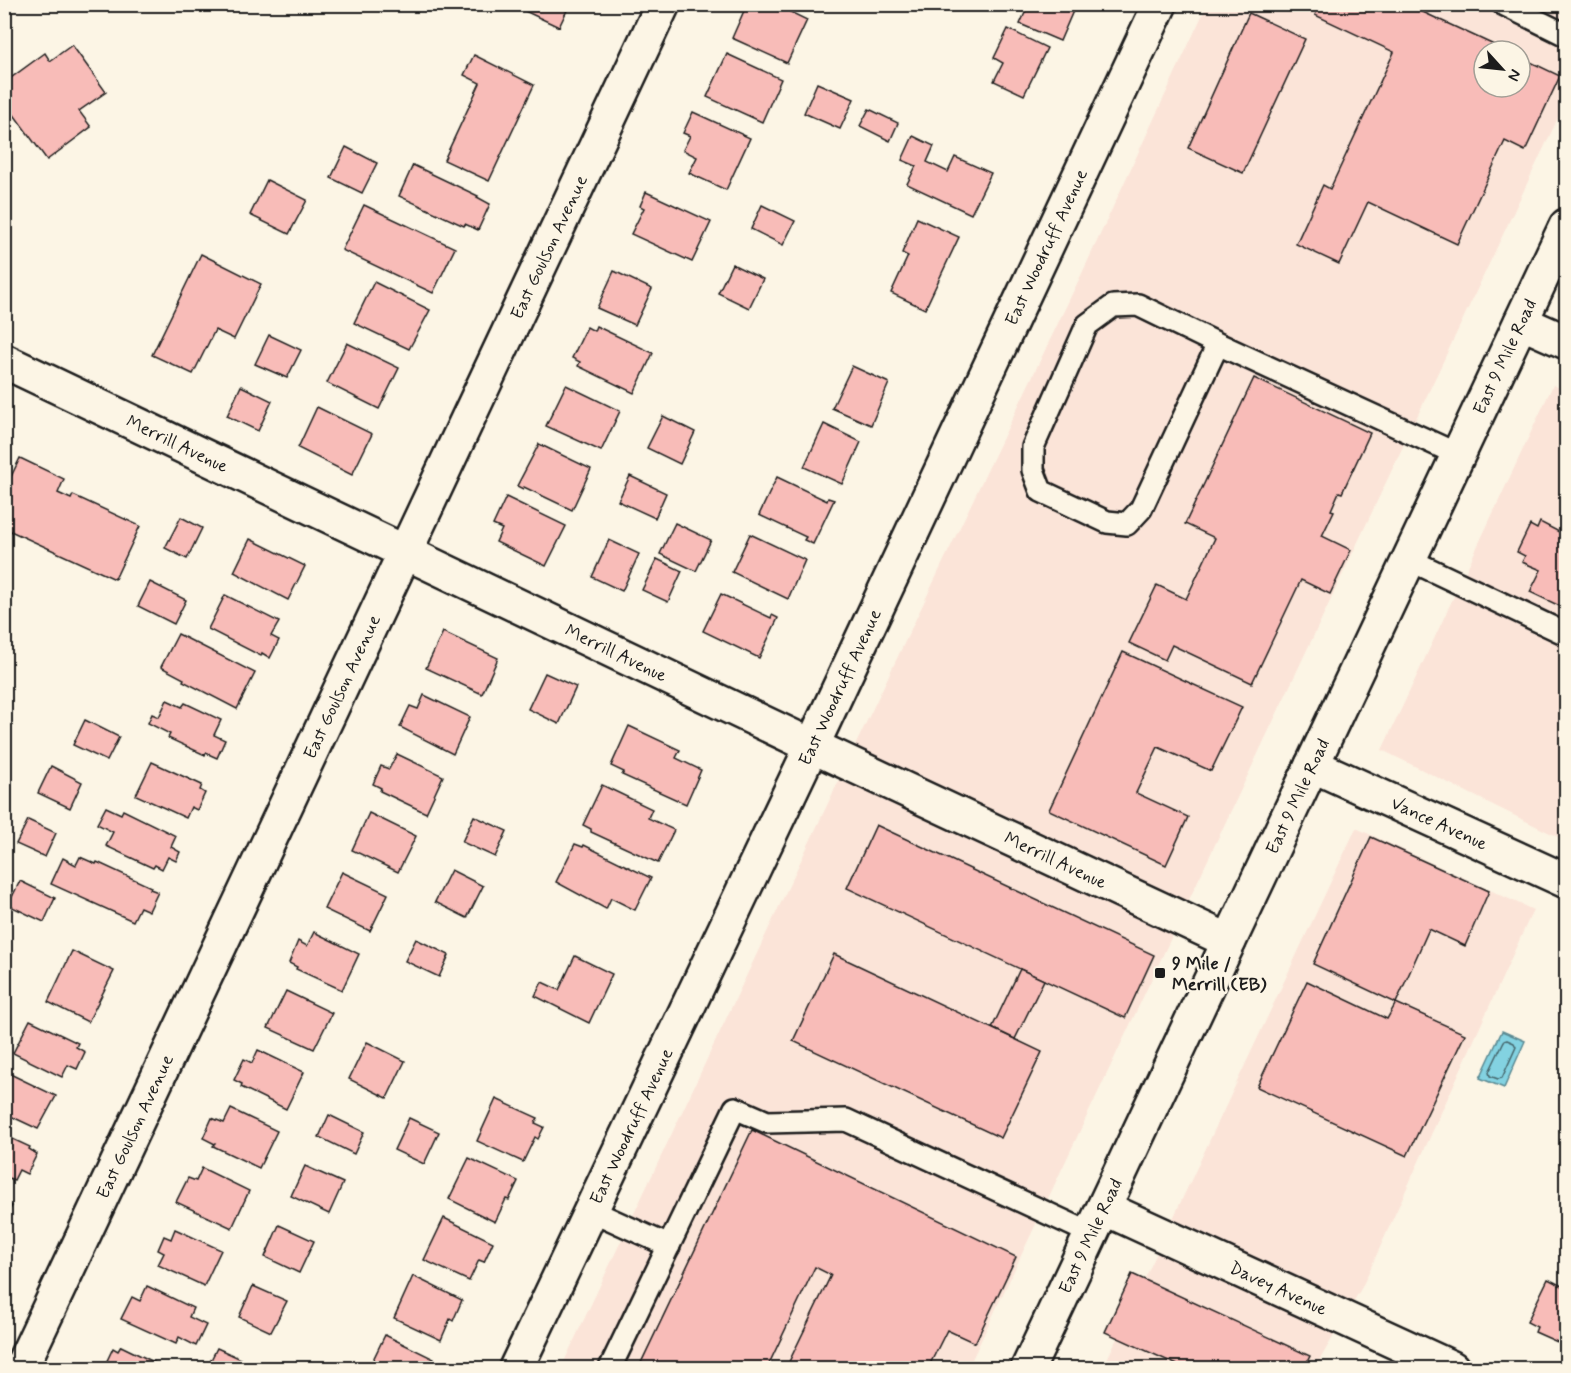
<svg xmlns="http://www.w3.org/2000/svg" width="1571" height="1373" font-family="Mynerve,sans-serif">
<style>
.built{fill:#fbe4d8;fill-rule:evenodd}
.water{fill:#83d2e1;stroke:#5a8992;stroke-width:1.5}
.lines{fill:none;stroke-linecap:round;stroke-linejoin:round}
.shore{stroke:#45656b;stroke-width:1.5}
.building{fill:#f8bcb8;stroke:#1c1c1c;stroke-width:1.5}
.lane-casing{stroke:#1c1c1c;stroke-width:26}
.street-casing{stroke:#1c1c1c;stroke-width:38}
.secondary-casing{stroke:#1c1c1c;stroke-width:38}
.lane{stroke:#fcf5e5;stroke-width:21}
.street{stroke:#fcf5e5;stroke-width:33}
.secondary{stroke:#fcf5e5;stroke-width:33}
.poi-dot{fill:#1c1c1c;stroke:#fcf5e5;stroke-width:2}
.labels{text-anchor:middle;stroke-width:5;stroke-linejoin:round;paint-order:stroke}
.street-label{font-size:18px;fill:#1c1c1c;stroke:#fcf5e5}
.poi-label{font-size:18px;font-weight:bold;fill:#1c1c1c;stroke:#fcf5e5;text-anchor:start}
</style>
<rect width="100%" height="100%" fill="#fcf5e5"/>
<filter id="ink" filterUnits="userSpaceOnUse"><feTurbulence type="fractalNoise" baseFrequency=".0167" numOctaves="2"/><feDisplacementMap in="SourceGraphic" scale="12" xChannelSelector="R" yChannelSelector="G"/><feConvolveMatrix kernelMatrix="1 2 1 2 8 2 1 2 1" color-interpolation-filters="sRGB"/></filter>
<g filter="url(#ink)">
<g class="built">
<path d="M1207 5H1566V101L968 1368H561L864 727 1085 267ZM1484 51H1520V87H1484Z"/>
<path d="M1553 385 1566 391V841L1382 750Z"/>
<path d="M1356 828 1533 910 1362 1287 1315 1368H1103Z"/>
</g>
<path class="water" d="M1502 1031 1525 1041 1504 1088 1480 1078Z"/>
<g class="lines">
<path class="shore" d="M1507 1040 1514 1043 1516 1047 1502 1078 1498 1079 1490 1076 1489 1072 1504 1041Z"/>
</g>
<g class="building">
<path d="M510 4H570L559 27Z"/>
<path d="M747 4H774L807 20 787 63 732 38Z"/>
<path d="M1029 4H1076L1060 41 1020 24Z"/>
<path d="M1320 4H1413L1412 7 1507 51H1484V87H1520V57L1560 76 1525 151 1505 141 1457 244 1368 202 1339 264 1296 244 1323 185 1330 189 1394 52 1315 15Z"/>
<path d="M1249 13 1305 39 1243 173 1188 148Z"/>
<path d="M1008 29 1047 48 1024 95 994 81 1003 63 994 58Z"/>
<path d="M72 45 106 92 79 111 91 127 47 160 4 101V83L45 53 50 61Z"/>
<path d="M727 54 781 79 762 122 707 97Z"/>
<path d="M474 55 534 85 489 181 444 160 480 83 464 75Z"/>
<path d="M817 83 854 99 840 129 804 113Z"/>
<path d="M869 109 898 123 890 141 860 126Z"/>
<path d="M693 112 750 138 726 190 689 173 697 157 683 150 690 136 683 133Z"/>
<path d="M913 136 934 146 927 162 948 172 955 157 991 173 971 214 907 184 916 166 902 160Z"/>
<path d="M346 147 377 163 362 193 331 178Z"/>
<path d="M413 165 478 196 477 197 490 204 478 230 465 224 464 226 399 196Z"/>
<path d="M267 180 307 200 289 234 250 215Z"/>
<path d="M646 192 711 222 692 262 631 234 644 208 640 206Z"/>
<path d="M364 205 455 248 433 293 342 250Z"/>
<path d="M762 205 795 221 783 245 751 229Z"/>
<path d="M917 218 959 237 925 309 891 293 908 256 902 253Z"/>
<path d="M201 254 261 284 234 339 215 330 193 374 152 355Z"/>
<path d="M732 264 763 279 749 308 718 293Z"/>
<path d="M614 271 652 289 635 325 597 308Z"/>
<path d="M374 282 430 310 409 349 354 323Z"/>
<path d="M596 326 653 353 634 393 578 366 580 362 572 358 587 327 594 331Z"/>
<path d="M269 335 301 350 287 378 255 364Z"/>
<path d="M347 343 399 368 379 409 327 383Z"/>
<path d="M852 366 889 383 871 425 832 408Z"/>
<path d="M1254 378 1370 433 1342 493 1339 492 1331 510 1334 511 1322 536 1351 550 1330 594 1301 580 1252 683 1172 645 1165 660 1129 643 1157 585 1186 599 1215 538 1185 524Z"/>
<path d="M566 385 620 411 601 451 546 426Z"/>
<path d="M241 386 272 401 258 431 227 416Z"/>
<path d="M317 407 372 434 352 475 298 448Z"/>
<path d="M663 416 695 432 680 464 647 448Z"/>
<path d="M824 424 861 442 842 484 804 467Z"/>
<path d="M539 444 591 469 572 510 524 487 523 489 517 486Z"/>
<path d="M20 458 64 479 58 493 71 499 73 495 140 526 115 579 4 528V491Z"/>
<path d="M630 476 666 493 655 518 618 501Z"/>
<path d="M777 477 827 501 828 498 834 500 813 544 804 540 806 537 759 515Z"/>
<path d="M506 497 566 526 546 566 496 542 502 529 493 525Z"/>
<path d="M181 517 202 528 187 559 165 548Z"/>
<path d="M1566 517V609L1530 592 1541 570 1522 562 1525 556 1517 552 1530 525 1537 529 1540 522 1559 532Z"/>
<path d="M675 523 711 540 696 571 660 554Z"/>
<path d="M750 534 805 560 788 599 732 572Z"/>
<path d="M250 539 305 566 288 600 234 572Z"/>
<path d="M609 540 639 554 622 591 592 577Z"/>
<path d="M657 559 682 571 668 602 642 590Z"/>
<path d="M150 582 186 600 174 624 138 606Z"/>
<path d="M721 594 771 618 772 615 778 618 759 658 703 631Z"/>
<path d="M225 595 279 622 271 636 279 640 270 658 262 653 261 656 208 629Z"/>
<path d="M443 632 498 658 482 694 426 668Z"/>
<path d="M178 634 255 673 237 709 183 681 184 679 161 667Z"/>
<path d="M1123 652 1242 707 1211 771 1158 747 1136 793 1188 817 1166 865 1049 810Z"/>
<path d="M545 673 576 687 559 724 528 709Z"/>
<path d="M424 695 470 717 453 754 400 727 410 706 418 709Z"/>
<path d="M167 700 182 707 185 703 221 720 214 735 225 740 217 758 206 753 205 755 168 738 170 734 148 723 152 714 159 717Z"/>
<path d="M85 720 119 737 107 761 73 745Z"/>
<path d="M629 726 680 750 676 758 701 770 686 804 622 775 624 772 611 766Z"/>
<path d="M397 754 443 776 426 813 380 791 381 788 373 784 381 766 389 769Z"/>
<path d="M152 762 202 785 200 790 205 793 197 810 191 807 186 818 136 795Z"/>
<path d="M51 766 82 782 70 808 38 793Z"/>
<path d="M602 785 652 809 648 818 674 830 658 863 591 832V829L583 825Z"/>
<path d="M106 807 121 814 123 810 176 836 171 847 180 852 176 861 168 857 162 869 155 865 153 868 106 846 113 832 97 824Z"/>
<path d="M369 813 416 836 398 872 352 850Z"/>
<path d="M474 816 507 831 495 857 462 842Z"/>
<path d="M28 820 56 833 45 857 16 844Z"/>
<path d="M876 825 1154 955 1125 1018 847 888Z"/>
<path d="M1371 837 1489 891 1465 946 1429 929 1396 1003 1313 964Z"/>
<path d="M575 844 583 847 584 845 651 878 635 910 611 898 606 909 556 882Z"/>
<path d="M80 857 96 864 97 862 151 887 150 889 158 892 149 911 140 907 133 921 51 884 63 858 76 865Z"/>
<path d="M451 870 483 886 467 918 435 902Z"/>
<path d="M342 872 388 894 370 931 324 909Z"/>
<path d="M20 881 55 898 44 922 8 905Z"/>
<path d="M314 932 359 954 342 990 296 969 297 967 289 963 298 941 307 946Z"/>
<path d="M416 939 449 955 439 977 405 961Z"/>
<path d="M72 951 114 971 88 1022 48 1002Z"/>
<path d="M834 954 1042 1052 1001 1138 793 1041Z"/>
<path d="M575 956 612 974 589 1023 535 996 542 982 559 990Z"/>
<path d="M1020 969 1044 980 1015 1039 992 1028Z"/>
<path d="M1307 981 1387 1019 1396 1003 1465 1034 1407 1156 1257 1087Z"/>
<path d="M286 991 332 1013 314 1049 268 1028Z"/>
<path d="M30 1020 78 1043 76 1047 85 1052 77 1069 68 1065 62 1077 13 1053Z"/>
<path d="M367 1042 405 1061 387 1098 349 1079Z"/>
<path d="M258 1050 304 1072 286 1109 241 1087 242 1084 234 1080 244 1059 252 1063Z"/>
<path d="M6 1072 56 1096 38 1129 4 1113Z"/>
<path d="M496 1099 538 1118 535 1123 544 1127 538 1139 535 1137 523 1162 477 1141Z"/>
<path d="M231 1109 277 1131 259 1168 213 1146 215 1144 203 1138 212 1118 224 1123Z"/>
<path d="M329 1115 364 1132 354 1154 319 1137Z"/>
<path d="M409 1118 439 1132 424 1164 394 1150Z"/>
<path d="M752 1130 1016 1257 975 1343 947 1330 928 1368H786L831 1275 815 1267 767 1368H646L640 1365Z"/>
<path d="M4 1135 30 1147 29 1149 37 1154 27 1174 19 1170 14 1180 4 1176Z"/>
<path d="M469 1158 518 1181 509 1200 506 1199 495 1222 449 1199Z"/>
<path d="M305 1166 343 1183 329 1214 291 1196Z"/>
<path d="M202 1168 249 1191 232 1228 176 1202 188 1178 196 1181Z"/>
<path d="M4 1203 12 1206 4 1221Z"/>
<path d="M444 1218 493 1242 484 1262 479 1260 469 1281 424 1260Z"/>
<path d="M279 1225 314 1241 299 1273 265 1257Z"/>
<path d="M175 1229 221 1250 204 1286 158 1265 164 1253 158 1250 164 1236 171 1239Z"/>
<path d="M1132 1274 1310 1356 1304 1368H1184L1105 1332Z"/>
<path d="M413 1276 462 1300 453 1321 450 1319 441 1340 394 1318Z"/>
<path d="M1548 1279 1566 1288V1339L1564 1345 1535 1332 1537 1327 1527 1322Z"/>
<path d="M147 1286 193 1308 189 1317 206 1325 196 1346 179 1337 176 1344 121 1319 132 1297 140 1301Z"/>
<path d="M253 1286 287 1301 271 1332 239 1317Z"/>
<path d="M385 1335 434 1359 430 1368H369Z"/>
<path d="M121 1346 166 1368H107L104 1367 113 1348 118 1351Z"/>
<path d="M217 1348 252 1364 250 1368H207Z"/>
</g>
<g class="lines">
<defs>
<g id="lane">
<path d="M1503 4 1566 35"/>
<path d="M1218 344 1141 509 1127 524 1107 522 1041 491 1033 470V447L1087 325 1113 306 1138 305 1218 344 1459 455"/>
<path d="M1410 560 1566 634"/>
<path d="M590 1210 669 1246"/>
<path d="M610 1368 735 1108 767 1122 846 1120 1092 1234"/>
</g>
<g id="street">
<path d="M1521 322 1566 342"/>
<path id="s1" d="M4 361 812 746 1229 941"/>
<path id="s2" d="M1312 765 1566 881"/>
<path id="s3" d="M1104 1208 1452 1368"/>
<path id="s4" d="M21 1368 663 4"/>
<path id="s5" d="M516 1368 812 746 1160 4"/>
</g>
<g id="secondary">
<path id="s6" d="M1028 1368 1566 226"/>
</g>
</defs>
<use href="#lane" class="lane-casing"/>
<use href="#street" class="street-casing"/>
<use href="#secondary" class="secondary-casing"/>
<use href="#lane" class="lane"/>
<use href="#street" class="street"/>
<use href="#secondary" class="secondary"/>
</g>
</g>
<rect class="poi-dot" x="1154" y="967" width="12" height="12" rx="3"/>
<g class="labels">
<g class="street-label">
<text dy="6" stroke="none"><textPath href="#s4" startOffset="1239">East Goulson Avenue</textPath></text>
<text dy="6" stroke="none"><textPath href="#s5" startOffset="1240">East Woodruff Avenue</textPath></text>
<text dy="6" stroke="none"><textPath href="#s6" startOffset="1118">East 9 Mile Road</textPath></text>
<text dy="6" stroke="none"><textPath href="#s1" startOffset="192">Merrill Avenue</textPath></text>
<text dy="6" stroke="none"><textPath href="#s1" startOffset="678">Merrill Avenue</textPath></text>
<text dy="6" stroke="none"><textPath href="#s4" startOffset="753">East Goulson Avenue</textPath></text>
<text dy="6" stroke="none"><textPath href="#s5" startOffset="754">East Woodruff Avenue</textPath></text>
<text dy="6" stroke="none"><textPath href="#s6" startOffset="632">East 9 Mile Road</textPath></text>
<text dy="6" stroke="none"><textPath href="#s2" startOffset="140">Vance Avenue</textPath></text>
<text dy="6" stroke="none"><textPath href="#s1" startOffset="1164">Merrill Avenue</textPath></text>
<text dy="6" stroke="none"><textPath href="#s4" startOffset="267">East Goulson Avenue</textPath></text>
<text dy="6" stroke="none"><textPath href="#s5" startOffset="268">East Woodruff Avenue</textPath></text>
<text dy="6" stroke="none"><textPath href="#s6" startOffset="146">East 9 Mile Road</textPath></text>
<text dy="6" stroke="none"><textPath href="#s3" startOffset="192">Davey Avenue</textPath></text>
</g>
<g class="poi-label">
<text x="1172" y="969">9 Mile /<tspan x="1172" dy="21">Merrill (EB)</tspan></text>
</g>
</g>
<rect width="1571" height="1373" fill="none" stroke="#fcf5e5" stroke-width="24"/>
<rect x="12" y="12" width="1547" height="1349" fill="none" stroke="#1c1c1c" stroke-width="2" filter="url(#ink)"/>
<g transform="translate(1502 69) rotate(117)"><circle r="28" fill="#fcf5e5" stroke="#a29e95" stroke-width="1.5"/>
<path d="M0-4.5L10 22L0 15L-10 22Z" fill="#1c1c1c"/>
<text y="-9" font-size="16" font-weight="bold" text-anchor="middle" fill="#1c1c1c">N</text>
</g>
</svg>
